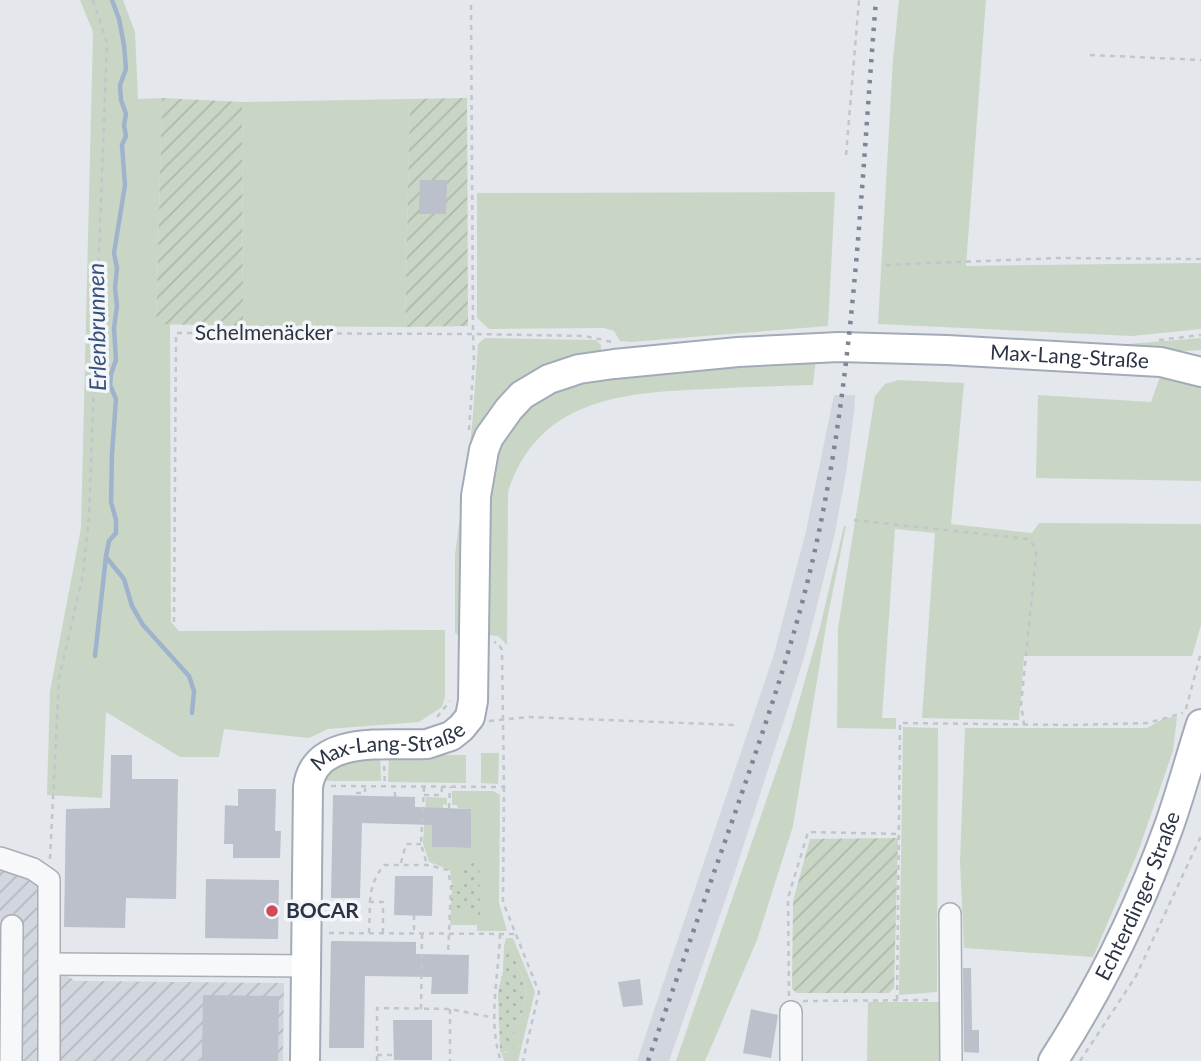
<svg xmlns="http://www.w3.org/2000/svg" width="1201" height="1061" font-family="Lato,sans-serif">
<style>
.built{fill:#d2d6de}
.industrial{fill:url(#industrial-furrows)}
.grass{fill:#c9d6c5}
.park{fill:url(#park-dots)}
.garden{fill:url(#garden-furrows)}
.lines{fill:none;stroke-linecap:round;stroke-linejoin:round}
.stream{stroke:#9fb4cc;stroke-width:4.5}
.building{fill:#bbc0ca}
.minor-casing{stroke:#a9aeb7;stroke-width:24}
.major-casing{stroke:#a3abb8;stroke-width:32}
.path{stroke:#c2c5cb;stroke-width:2.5;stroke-dasharray:5 5;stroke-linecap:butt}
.minor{stroke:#f7f8fa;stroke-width:21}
.major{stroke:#fff;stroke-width:28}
.rail{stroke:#7d8696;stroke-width:4.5;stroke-dasharray:3.5 7;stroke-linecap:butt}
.poi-dot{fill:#d1495b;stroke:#f4f6f9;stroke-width:2.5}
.labels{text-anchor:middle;stroke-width:7;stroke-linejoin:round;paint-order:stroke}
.street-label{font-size:21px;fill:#2b3445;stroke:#f4f6f9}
.poi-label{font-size:21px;font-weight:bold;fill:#2b3445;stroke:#f4f6f9;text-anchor:start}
.water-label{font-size:23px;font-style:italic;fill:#34527a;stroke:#f4f6f9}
</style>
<defs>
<pattern id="industrial-furrows" width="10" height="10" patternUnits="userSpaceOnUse" patternTransform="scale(1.75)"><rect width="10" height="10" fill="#d2d6de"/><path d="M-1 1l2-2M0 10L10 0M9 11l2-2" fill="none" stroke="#b4b8c0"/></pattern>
<pattern id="park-dots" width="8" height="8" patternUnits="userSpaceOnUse" patternTransform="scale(1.75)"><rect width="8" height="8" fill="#c9d6c5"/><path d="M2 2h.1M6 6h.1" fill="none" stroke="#adb8ab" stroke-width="1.8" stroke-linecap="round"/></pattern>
<pattern id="garden-furrows" width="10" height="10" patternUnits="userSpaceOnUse" patternTransform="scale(1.75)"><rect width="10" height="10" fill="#c9d6c5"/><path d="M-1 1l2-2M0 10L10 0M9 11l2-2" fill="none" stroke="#adb8ab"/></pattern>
</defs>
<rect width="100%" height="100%" fill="#e4e7ec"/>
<path class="built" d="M834 395H855L854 412 846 473 834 537 804 658 734 875 669 1061H637L774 654 806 531Z"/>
<path class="industrial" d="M0 858 42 874 49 964 75 981 284 983 283 1061H0Z"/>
<g class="grass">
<path d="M80 0H123L135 32 138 99 162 98 156 323 170 324 171 622 179 631 445 630V696L442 707 419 722 328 729 309 738 224 729 219 757H180L106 712 102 798 47 795 50 691 81 528 93 32Z"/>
<path d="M899 0H986L966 266 1201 263V329L1132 336 878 324 893 59Z"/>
<path d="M410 99 405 327 243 326 242 102Z"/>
<path d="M835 192 828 326 631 342 620 341 614 331 604 328 489 329 477 318V193Z"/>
<path d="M485 338 596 340 601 345V353L497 409 462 635H458L455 633V555L472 427 478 344Z"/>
<path d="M1201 338V350L1154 353 1067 344H1127Z"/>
<path d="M816 358 813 385C779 386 745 387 711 389 627 392 538 397 508 492L507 645 498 636 486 635 488 467 518 412 569 382Z"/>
<path d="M1161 374 1201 380V481L1036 478 1038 395 1151 402Z"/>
<path d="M898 380 964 383 951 524 1032 533 1039 523 1201 524V625L1192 656H1024L1019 720 922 718 935 533 895 529 882 718H896V729L837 728 838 628 875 396 885 384Z"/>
<path d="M844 526H846L827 620 793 826 757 940 705 1061H676L791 729 819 631Z"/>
<path d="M1177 717 1173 751 1138 852 1093 957 964 948 960 861 965 728H1147L1165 718Z"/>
<path d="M903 727 938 728 937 992 899 995Z"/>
<path d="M481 753H499L498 784 481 783Z"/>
<path d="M380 755 381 781H322C342 758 351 760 380 755Z"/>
<path d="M389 755H466V783L388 782Z"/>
<path d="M452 791H493L500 795 499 903 507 931H477V925H450L451 908H465L460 883 452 885 450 870 429 862 423 843 426 797 447 798V805L443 804V808H433L432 847 471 848V809L458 808 457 805H452Z"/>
<path d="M506 938H513L535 992 518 1061H504L502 1054 507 1052 512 1028 521 1018 527 991 511 947 504 946Z"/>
<path d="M868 1002H938L944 1009 943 1061H867Z"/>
</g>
<g class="park">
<path d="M461 861 479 862 480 917 469 916 465 908H451L452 885 460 883Z"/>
<path d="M504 946 511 947 527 991 521 1018 512 1028 515 1036 514 1046 502 1054 500 1051 498 992 503 971Z"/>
</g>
<g class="garden">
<path d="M162 98 242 102 243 326 156 324Z"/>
<path d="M467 98 468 326 405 327 410 99Z"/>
<path d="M898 838 894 988 889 993H797L792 989 793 901 810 839Z"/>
</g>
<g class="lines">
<g class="stream">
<path d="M106 557 124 579 132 606 143 625 189 676 194 691 192 713"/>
<path d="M95 656 106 556 109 541 116 533V520L111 502 112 454 116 399 110 385 111 374 116 360 114 328 117 306 115 288 117 268 114 253 125 185 122 145 126 136 124 125 126 114 121 100 120 85 126 69 124 45 119 19 112 0"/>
</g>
</g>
<g class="building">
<path d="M420 180H447L446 214H419Z"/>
<path d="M111 755H132V779H178L176 899 126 898 125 928 64 927 66 809 110 808Z"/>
<path d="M238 789H276L275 831H281L280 858H233V844H224L225 805 238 806Z"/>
<path d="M333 795 415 797V807L471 809V848L432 847V825L362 823 360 898H331Z"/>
<path d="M395 876H433L432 916 394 915Z"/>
<path d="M206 879 279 880 278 939 205 938Z"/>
<path d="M331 941 416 942V954L469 955 468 994H431L432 977 365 976 364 1048H329Z"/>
<path d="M963 968H971L972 1030H979V1053L964 1052Z"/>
<path d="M640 979 643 1005 623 1007 618 982Z"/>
<path d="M203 995 279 996 278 1061H202Z"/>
<path d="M751 1009 778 1015 771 1058 743 1053Z"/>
<path d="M393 1020H432V1060H394Z"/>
</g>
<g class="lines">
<defs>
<g id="minor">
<path d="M0 858 33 869 49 880V1061"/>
<path d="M950 914 951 1061"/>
<path d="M49 964 305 966"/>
<path d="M791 1012V1061"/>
<path d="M11 1061 12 926"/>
</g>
<g id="major">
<path id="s1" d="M305 1061 308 787C315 734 388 746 427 744L451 736 461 728 470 717 473 701 476 496 484 450 489 437 509 409 522 395 549 379 579 369 614 364 738 352 839 347 947 350 1161 362 1201 372"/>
<path id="s2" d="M1053 1061C1101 987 1139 909 1169 826 1181 792 1190 758 1201 724"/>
</g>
</defs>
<use href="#minor" class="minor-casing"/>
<use href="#major" class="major-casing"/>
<g class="path">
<path d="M1090 55 1201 60"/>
<path d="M846 155 859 0"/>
<path d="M886 265 1058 258 1201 259"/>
<path d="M1159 340 1201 335"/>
<path d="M469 430 474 360 473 334 585 336 612 342"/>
<path d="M854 520 1028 539 1034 546 1036 555 1021 705 1024 724"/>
<path d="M174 622 176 333 473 334 471 0"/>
<path d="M1186 709 1201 652"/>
<path d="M437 717 450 701"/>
<path d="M489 721 529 717 734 725"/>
<path d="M384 766 385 787"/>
<path d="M331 786 504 787 502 650 498 643 494 642"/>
<path d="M424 787 421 844 427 865"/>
<path d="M504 787 503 902 539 992 523 1061"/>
<path d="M356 793H365V788"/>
<path d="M424 795H441L442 788"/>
<path d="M395 797V787"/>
<path d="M449 808 450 787"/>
<path d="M50 859 59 678 83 575 89 515 107 43 93 0"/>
<path d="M401 863 406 844H421"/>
<path d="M370 902C371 886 375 877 384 865H427L448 870 451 887 448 955"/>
<path d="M414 915V933"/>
<path d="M329 933 515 934"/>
<path d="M369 933 370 902H383V933"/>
<path d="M500 934C499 975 487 1021 501 1061"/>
<path d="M789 996 788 898 808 832 900 834"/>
<path d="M897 1000 900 723 1070 725 1148 723 1183 713"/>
<path d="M803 1001 933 1000"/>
<path d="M421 1009 422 933"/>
<path d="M450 1009V1061"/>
<path d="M377 1055H394"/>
<path d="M377 1061V1008L450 1009 495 1018"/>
<path d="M1080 1061 1136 976 1201 836"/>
</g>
<use href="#minor" class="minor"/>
<use href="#major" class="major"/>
<path class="rail" d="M648 1061C677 978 706 895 735 813 765 726 795 640 815 550 855 370 861 183 876 0"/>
</g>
<circle class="poi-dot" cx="272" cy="911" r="7"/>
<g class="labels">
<g class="street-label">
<text x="264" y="340">Schelmenäcker</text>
<text dy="7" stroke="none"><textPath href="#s1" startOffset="1356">Max-Lang-Straße</textPath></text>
<text dy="7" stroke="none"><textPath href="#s1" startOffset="374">Max-Lang-Straße</textPath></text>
<text dy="7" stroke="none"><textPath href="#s2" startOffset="186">Echterdinger Straße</textPath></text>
</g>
<g class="poi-label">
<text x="286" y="918">BOCAR</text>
</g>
<g class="water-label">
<text transform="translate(97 327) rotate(-91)" y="8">Erlenbrunnen</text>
</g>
</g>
</svg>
